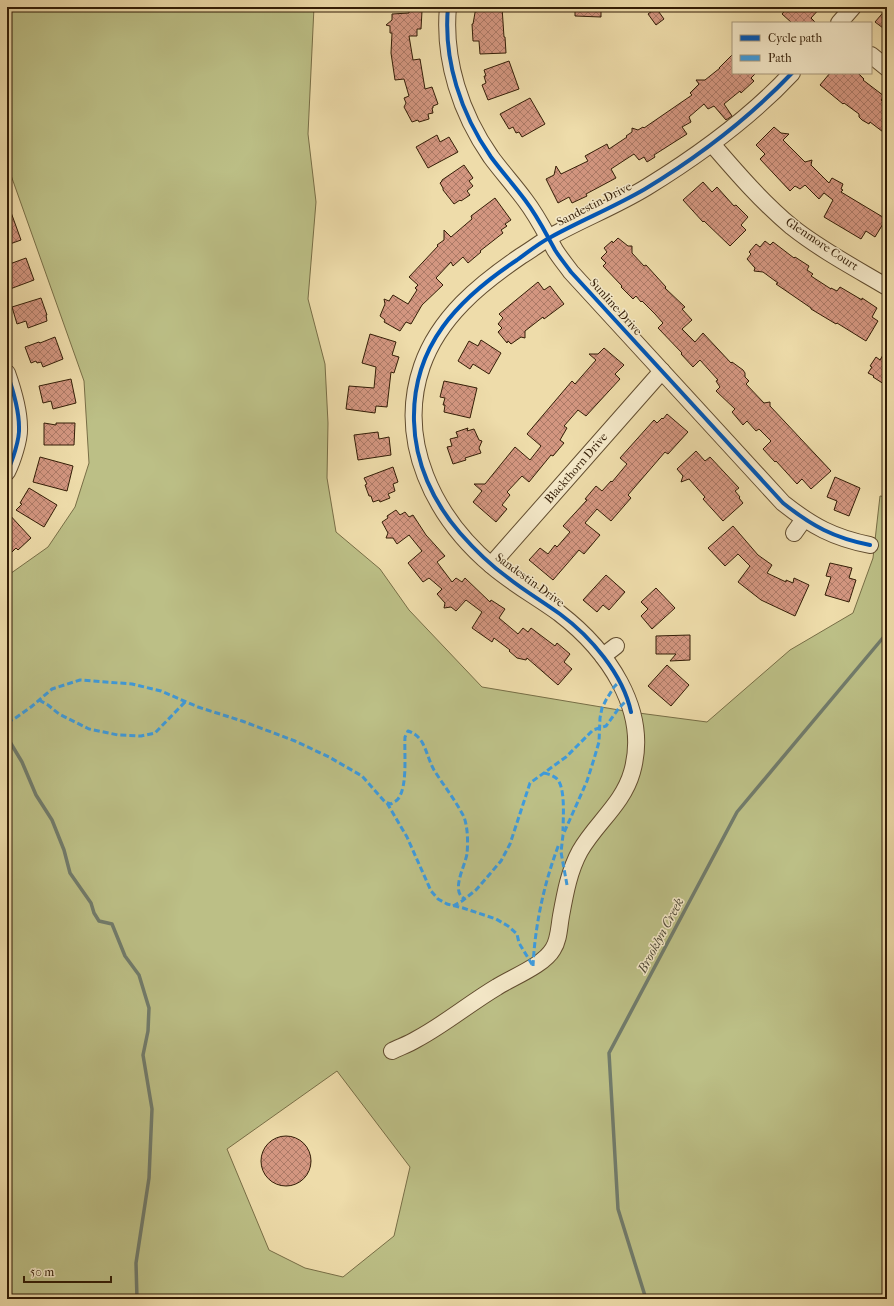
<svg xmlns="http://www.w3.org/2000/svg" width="894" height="1306" font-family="'IM FELL French Canon',serif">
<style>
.grass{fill:#bcbf86;stroke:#786e46;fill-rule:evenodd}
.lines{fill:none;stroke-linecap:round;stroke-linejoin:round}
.stream{stroke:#717b6b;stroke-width:3.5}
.building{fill:url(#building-cross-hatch);stroke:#331d06}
.minor-casing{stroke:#624d2f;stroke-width:18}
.minor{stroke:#f4e8c8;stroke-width:16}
.quiet{stroke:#3e9bdd;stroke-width:3;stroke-dasharray:6 3;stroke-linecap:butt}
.cycleway-casing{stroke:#f4e8c8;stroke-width:6}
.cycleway{stroke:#0057b8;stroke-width:4}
.labels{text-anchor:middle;stroke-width:3;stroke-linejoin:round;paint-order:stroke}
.street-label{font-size:12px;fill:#331d06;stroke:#f4e8c8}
.water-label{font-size:13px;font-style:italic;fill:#524c39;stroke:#f4e8c8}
</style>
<defs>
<pattern id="building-cross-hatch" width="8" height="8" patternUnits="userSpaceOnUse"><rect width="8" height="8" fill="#d39680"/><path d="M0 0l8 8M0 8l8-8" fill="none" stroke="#ac7a67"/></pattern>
</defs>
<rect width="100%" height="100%" fill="#eedcaa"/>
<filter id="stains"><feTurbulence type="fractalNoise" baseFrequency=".005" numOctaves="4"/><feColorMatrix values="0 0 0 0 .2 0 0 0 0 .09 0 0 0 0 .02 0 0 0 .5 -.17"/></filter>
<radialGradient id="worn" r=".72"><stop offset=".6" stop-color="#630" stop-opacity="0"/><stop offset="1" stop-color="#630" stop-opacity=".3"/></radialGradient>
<path class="grass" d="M7 7H314L308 134 316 202 308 299 325 364 328 423 327 478 336 532 380 569 409 610 482 687 631 712 707 722 790 650 853 613 873 558 880 496 887 497V1299H7V576L48 547 75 507 89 463 84 381 7 164ZM337 1071 410 1167 394 1236 343 1277 305 1268 269 1250 227 1149Z"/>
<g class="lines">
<g class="stream">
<path d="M7 737 22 762 36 795 52 820 64 850 70 873 91 903 94 913 99 921 112 924 125 956 139 975 149 1008 148 1031 143 1055 152 1109 149 1178 136 1263 137 1299"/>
<path d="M646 1299 618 1209 609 1053 737 812 887 633"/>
</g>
</g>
<g class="building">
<path d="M476 7H502L504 37H505L506 53 480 54 479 41H473L472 24H473Z"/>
<path d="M575 7 601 8V17L575 16Z"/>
<path d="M788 7H821L811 18 816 23H792L782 14Z"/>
<path d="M656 8 664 19 656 25 648 14Z"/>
<path d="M887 8V31L875 22Z"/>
<path d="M409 11H422L421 29H417V36H409L413 60 420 59 425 89 432 87 438 104 433 106V108H432L433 113 428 114 429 119 419 122 418 120 412 122 404 107 406 103 404 98 409 96 404 79 395 80 391 53 392 33H390V26L386 25 392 20V14L409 13Z"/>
<path d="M733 54V73H756L751 78 754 81 741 93 740 91 724 104 732 116 726 120 714 106 708 109 704 104 689 117 691 122 682 127 687 134 654 155 655 157 647 162 644 157 639 160 634 154 611 169 616 178 586 194 587 196 572 203 569 197 558 203 546 179 554 175 556 166 561 174 588 161 585 156 607 144 609 149 627 137 626 136 632 132V128L638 130 643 127 644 128 692 95 690 93 699 84 696 80H705L720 68H719Z"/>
<path d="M509 61 519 89 488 100 482 85 486 83 484 76H486L484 70Z"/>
<path d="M830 73H858L864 79 863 80 884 96 881 100 887 105V135L870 122 869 124 862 120 859 117V114L844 103 843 104 820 85Z"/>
<path d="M530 98 545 124 522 137 519 132 516 133 513 127 509 129 500 114Z"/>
<path d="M774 127 781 133 789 134 783 140 805 162 812 160 811 165 829 183 832 178 843 184 841 189 843 190 841 192 886 219 875 237 866 231 861 239 824 217 833 200 824 193 819 199 805 185 800 189 795 186 790 191 760 159 765 154 756 145Z"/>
<path d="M437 135 440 142 449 137 458 152 428 168 416 147Z"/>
<path d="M464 165 473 178 469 181 473 186 467 191 470 195 461 201 460 200 454 204 443 190V188L440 183 442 181V180Z"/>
<path d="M703 182 712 192 717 187 734 206 736 205 748 217 741 225 746 230 730 246 704 221 703 222 683 200Z"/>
<path d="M495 198 511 220 505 224 507 226 501 230 503 233 480 251 481 252 468 263 463 257 453 266 451 262 436 278 443 285 422 305 411 324 406 322 400 331 384 322 385 320 380 316 385 304 384 299 389 301 393 295 408 304 417 290 415 288 418 285 409 277 438 246 437 245 444 240V230L451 237 472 219 471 216Z"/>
<path d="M7 204H8L21 240 7 245Z"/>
<path d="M618 238 628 246H632V253L644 266 646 265 666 287 665 288 685 307 682 309 692 320 682 329 695 342 703 333 731 363 732 362 743 370 745 373V377L749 381 746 384 764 403 770 402V406L831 471 811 489 802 479 797 484 776 461 775 462 763 449 771 441 759 429 756 431 747 421 743 425 732 412 735 409 716 391 720 387 716 381 718 380 700 360 693 367 681 354 682 353 658 328 663 323 655 314 642 301 641 302 636 296 633 299 621 287 622 286 603 266 606 263 601 258 607 252 604 248 612 241 613 243Z"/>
<path d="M765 241 770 245 773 242 794 258 795 257 809 266 807 270 813 274 811 276 831 289V288L837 291 840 287 862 300V298L877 308 872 317 878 321 866 341 837 323 836 324 811 309V308L776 284 778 283 763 272 754 271 755 268 747 259 751 254 749 252 756 244 760 247Z"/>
<path d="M26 258 34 280 10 289 7 281V265Z"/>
<path d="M538 282 544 290 550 286 564 304 544 319 543 317 525 331V338L521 337 511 344 508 341 507 343 498 332 502 328 498 324 503 318 499 314Z"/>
<path d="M41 298 47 315H46L47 321 28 328 26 321 17 324 12 307Z"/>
<path d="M370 334 396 342 392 355 399 357 394 373 391 372 387 407 376 406 375 413 346 409 349 386 374 388 376 367 362 363Z"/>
<path d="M55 337 63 359 43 367 41 362 37 363 36 361 31 363 25 347 39 342 40 343Z"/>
<path d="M481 340 501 353 489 374 473 364 470 369 458 361 469 341 478 346Z"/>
<path d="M604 348 624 365 615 374 620 379 586 416 578 410 564 426 567 428 560 440 564 443 553 456 551 455 529 482 522 476 507 492 510 495 502 505 507 509 496 522 473 502 482 491 474 484H485L515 447 530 460 541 446 527 434 572 381 575 384 596 360 589 354H598Z"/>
<path d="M887 348V386L873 377 874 376 868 373 872 367 870 366 876 357 880 360Z"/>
<path d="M71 379 76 403 53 409 51 401 43 403 39 386Z"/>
<path d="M444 381 477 388 470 418 444 412 445 405H443L445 398 440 397Z"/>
<path d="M667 414 688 432 668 454 665 452 628 495 631 498 611 521 597 509 585 523 600 535 584 554 579 550 553 580 529 560 540 548 548 554 555 545 557 547 570 532 563 526 587 500 585 499 596 486 602 491 611 481 612 482 627 464 620 458 654 420 657 423 662 418 663 419Z"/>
<path d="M44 423 56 425V423H75L74 445H44Z"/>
<path d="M468 428 467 431 474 429 479 440 482 441 479 448 481 453 465 458 466 460 453 464 447 447 452 446 450 439 458 437 456 432Z"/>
<path d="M378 432 379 439 389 437 391 455 358 460 354 435Z"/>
<path d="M696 451 705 461 710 457 739 488 735 491 740 497 739 498 743 503 723 521 703 499 705 497 689 479 681 482 683 476 677 469Z"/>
<path d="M40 457 73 466 67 491 33 482Z"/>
<path d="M393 467 398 482 393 484 395 491 388 494 390 498 380 502 379 500 373 502 371 496H369L365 485 367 484 364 478Z"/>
<path d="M835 477 860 488 849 516 834 510 837 501 827 497Z"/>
<path d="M29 488 57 505 44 527 16 510 22 504 20 503Z"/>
<path d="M396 510 400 515 405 512 409 517 413 515 426 535 445 556 437 562 452 582 456 578 462 582 465 578 490 602 491 600 505 609 499 618 518 634 523 628 528 632 531 628 555 646 557 643 570 654 564 662 572 669 558 685 527 658 526 660 517 658 509 651 510 650 494 638 492 642 472 628 482 612 466 600 456 611 451 607 444 608 445 603 437 594 442 589 429 578 423 582 408 563 422 551 409 535 397 544 393 538H386L388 533 382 522 388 518 387 516Z"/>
<path d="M7 512 31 538 18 550 16 548 12 552 7 547Z"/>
<path d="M733 526 758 555 772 565 767 573 786 582V580L793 583 794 578 809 585 795 616 761 600 738 582 750 566 738 554 725 566 708 548Z"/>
<path d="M830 563 852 568 849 578 856 580 849 602 825 595 831 577 826 576Z"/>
<path d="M606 575 625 592 609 610 603 605 597 612 583 600Z"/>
<path d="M656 588 675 608 652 629 641 616 648 609 641 602Z"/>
<path d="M690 635V660L670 661 676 654H656V636Z"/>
<path d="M667 665 689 685 671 706 648 686Z"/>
<circle cx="286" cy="1161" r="25"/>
</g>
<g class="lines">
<defs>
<g id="minor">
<path d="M448 7C443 60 461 114 491 157 502 172 514 185 525 200 538 217 545 232 555 250 560 258 566 265 571 272L783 503C812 526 834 538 870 545"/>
<path d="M839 23 853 7"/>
<path d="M871 55 887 68"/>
<path d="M712 144C737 173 762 202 792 227 821 250 855 268 887 287"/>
<path d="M7 373C13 390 19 409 19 427 20 439 12 462 7 472"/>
<path d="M794 533 804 519"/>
<path d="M491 565 662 371"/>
<path d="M603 656 616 646"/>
<path d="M392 1051C400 1047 409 1044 417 1039 445 1024 470 1003 497 987 513 977 544 965 553 949 559 940 559 927 561 916 565 894 569 871 580 851 596 823 623 804 632 772 650 709 606 649 559 613 537 597 513 584 492 566 434 517 396 441 422 366 439 317 480 284 521 256 531 250 540 243 550 237 582 219 616 206 647 187 699 155 750 118 792 73"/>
</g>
</defs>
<use href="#minor" class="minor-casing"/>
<use href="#minor" class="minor"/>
<g class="quiet">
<path d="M39 700 48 705 59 714 89 729 118 735 141 736 155 733 185 702"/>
<path d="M7 722 14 719 31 707 52 689 80 680 132 684 161 691 198 707 242 721 295 741 329 757 362 776 385 802 391 804C393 802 397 801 398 799 408 786 404 753 405 737L408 731C414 733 418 736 422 742 427 751 429 761 434 770 444 786 456 801 464 817 468 828 468 843 467 854 465 866 450 892 465 899"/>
<path d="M544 773C548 774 552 775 556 778 566 786 563 818 563 831"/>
<path d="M387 803 407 837 431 891 438 899 447 904 463 908 496 919 508 926 517 934 519 943 533 966"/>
<path d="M567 885 561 852 563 835 587 781 594 759 599 742 600 718 602 708 606 700 614 687 619 682"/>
<path d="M453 906 462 901 476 890 501 861 510 844 530 783 566 757 593 730 606 726 619 708 628 699"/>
<path d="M533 966C535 925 544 883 559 844"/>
</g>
<defs>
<g id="cycleway">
<path d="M448 7C443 60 461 114 491 157 502 172 514 185 525 200 538 217 545 232 555 250 560 258 566 265 571 272L783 503C812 526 834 538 870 545"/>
<path d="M7 373C13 390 19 409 19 427 20 439 12 462 7 472"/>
<path d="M631 712C623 674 590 636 560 614 542 601 523 590 507 577 489 564 475 550 460 533 433 502 415 463 414 421 412 346 458 299 517 260 528 252 539 243 551 237 582 220 614 207 645 189 698 157 749 118 792 73"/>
</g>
</defs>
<use href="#cycleway" class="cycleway-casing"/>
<use href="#cycleway" class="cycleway"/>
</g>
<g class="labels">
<g class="street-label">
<text transform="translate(594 204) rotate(-27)" y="4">Sandestin Drive</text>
<text transform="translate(822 244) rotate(34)" y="4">Glenmore Court</text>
<text transform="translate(616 307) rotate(48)" y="4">Sunline Drive</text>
<text transform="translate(576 468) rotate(-49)" y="4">Blackthorn Drive</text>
<text transform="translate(530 580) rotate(36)" y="4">Sandestin Drive</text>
</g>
<g class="water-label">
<text transform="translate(660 935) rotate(-62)" y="5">Brooklyn Creek</text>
</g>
</g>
<rect width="894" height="1306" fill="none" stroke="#eedcaa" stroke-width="24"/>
<rect x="8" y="8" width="878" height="1290" fill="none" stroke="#331d06" stroke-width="2"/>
<rect x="12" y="12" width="870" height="1282" fill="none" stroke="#331d06"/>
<rect x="732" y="22" width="140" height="52" fill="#f4e8c8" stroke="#a7977a"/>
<rect x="740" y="35" width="20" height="6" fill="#0057b8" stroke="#a7977a"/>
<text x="768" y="42" font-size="12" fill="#331d06">Cycle path</text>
<rect x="740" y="55" width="20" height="6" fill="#3e9bdd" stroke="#a7977a"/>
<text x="768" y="62" font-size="12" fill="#331d06">Path</text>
<path d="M24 1276v6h87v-6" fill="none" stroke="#331d06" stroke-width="2"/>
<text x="30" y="1276" font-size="12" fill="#331d06" stroke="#f4e8c8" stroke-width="3" paint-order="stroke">50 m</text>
<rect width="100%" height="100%" filter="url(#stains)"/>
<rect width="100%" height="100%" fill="url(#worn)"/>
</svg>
